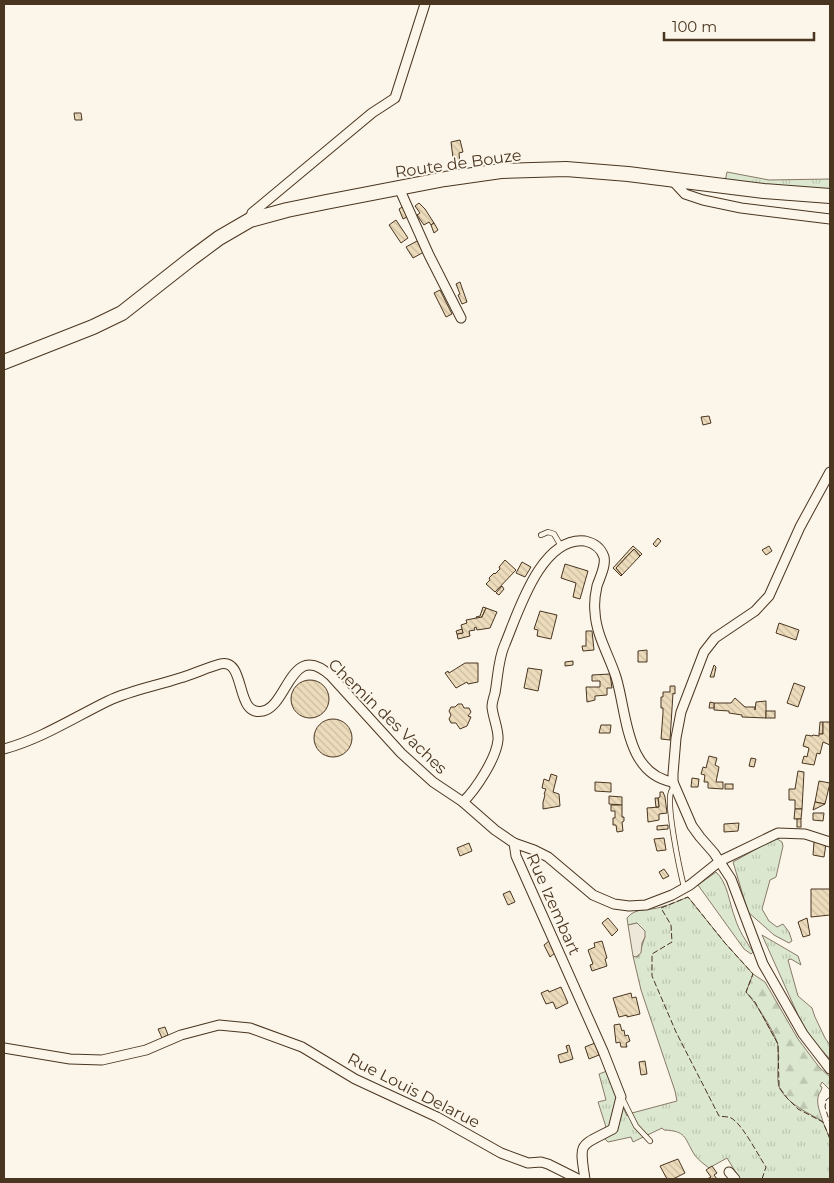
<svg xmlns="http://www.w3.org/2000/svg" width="834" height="1183" font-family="Montserrat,sans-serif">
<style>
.grass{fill:url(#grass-tufts);stroke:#887966}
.forest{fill:url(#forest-firs);stroke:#887966}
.parking{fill:#ede7d9;stroke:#887966}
.building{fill:url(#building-back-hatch);stroke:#4a3520}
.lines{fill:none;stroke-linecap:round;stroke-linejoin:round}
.lane-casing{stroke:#4a3520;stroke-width:6}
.street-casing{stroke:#4a3520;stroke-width:11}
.primary-casing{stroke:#4a3520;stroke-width:16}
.lane{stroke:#fbf6e9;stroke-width:4.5}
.street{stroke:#fbf6e9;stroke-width:9}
.primary{stroke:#fbf6e9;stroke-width:14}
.fence{stroke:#4a3520;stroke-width:1;stroke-dasharray:6 2.5;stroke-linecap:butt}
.labels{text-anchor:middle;stroke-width:4;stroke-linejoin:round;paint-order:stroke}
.street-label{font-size:16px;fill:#4a3520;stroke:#fbf6e9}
</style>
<defs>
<pattern id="grass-tufts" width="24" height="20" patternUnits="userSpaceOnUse" patternTransform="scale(1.25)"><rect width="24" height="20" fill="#dce7d0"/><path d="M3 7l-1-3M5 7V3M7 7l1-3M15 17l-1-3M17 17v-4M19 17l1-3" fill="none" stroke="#bec7b2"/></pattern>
<pattern id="forest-firs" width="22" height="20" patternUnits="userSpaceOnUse" patternTransform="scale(1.25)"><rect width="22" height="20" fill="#dce7d0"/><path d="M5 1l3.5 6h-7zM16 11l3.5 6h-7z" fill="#bec7b2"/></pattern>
<pattern id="building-back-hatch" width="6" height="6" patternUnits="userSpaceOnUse" patternTransform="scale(1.25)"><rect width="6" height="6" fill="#ecdcbc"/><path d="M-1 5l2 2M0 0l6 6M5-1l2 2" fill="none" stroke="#ccbda1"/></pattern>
</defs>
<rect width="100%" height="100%" fill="#fbf6e9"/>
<g class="grass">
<path d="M727 172 769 180 830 179V191L725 181Z"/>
<path d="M776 838 782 842 783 846 776 877 770 880 762 909 769 921 777 927 783 924 789 932 792 941 789 943 774 935 748 912 733 862Z"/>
<path d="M716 872C728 883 729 903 735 918 739 931 746 941 753 952L751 954 744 949 698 885Z"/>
<path d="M688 897 725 943 753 974 747 993 755 1002 778 1044 779 1087 823 1122 830 1139V1179H740L727 1158 709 1168C704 1164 697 1159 694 1154 684 1137 686 1131 664 1130L662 1128 633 1142 631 1137 608 1142 598 1132 606 1127 598 1102 606 1100 599 1074 607 1071 627 1116 632 1113 677 1101 675 1091 641 990 633 956 638 957 645 937 637 923 628 925 627 918C635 907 650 911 661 907 670 905 680 900 688 897Z"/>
<path d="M762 935 798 956 801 965 791 959 788 960 798 996 812 1008 815 1017 825 1038 830 1045V1059L811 1039 802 1024Z"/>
</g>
<path class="forest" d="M753 974 765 982 798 1039 819 1067 830 1077V1090L822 1082 820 1086 822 1087C822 1090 820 1092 819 1094 815 1103 821 1114 823 1122 808 1112 790 1106 780 1089 775 1079 780 1058 778 1046 777 1035 755 1002 746 992Z"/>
<path class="parking" d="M637 923 645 931V937L642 943 641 953 636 957 633 956 628 925Z"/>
<g class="building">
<path d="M74 113H81L82 120H75Z"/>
<path d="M460 140 463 152 459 153 460 164 454 166 451 142Z"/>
<path d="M419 203 425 209 434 223 431 225 429 222 424 225 417 215 420 213 415 206Z"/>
<path d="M404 206 409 216 403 219 399 209Z"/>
<path d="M396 220 408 238 401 243 389 225Z"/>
<path d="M434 223 438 230 434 233 431 225Z"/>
<path d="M417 241 424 252 413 258 406 247Z"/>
<path d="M460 282 467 302 462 304 458 295 460 294 456 284Z"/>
<path d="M440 290 452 314 446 317 434 293Z"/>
<path d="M709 416 711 423 703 425 701 417Z"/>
<path d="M658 538 661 541 656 547 653 544Z"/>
<path d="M633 546 642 554 640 556 634 549 616 568 622 575 621 576 613 568Z"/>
<path d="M769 546 772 551 766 555 762 550Z"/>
<path d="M634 549 640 556 622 575 616 568Z"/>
<path d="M505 560 516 570 495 592 486 584 490 580 489 578 494 573 495 574 500 569 499 567Z"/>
<path d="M522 562 531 567 525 577 516 573Z"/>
<path d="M565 564 588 571 580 599 573 597 576 583 561 578Z"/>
<path d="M502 586 504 589 499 595 496 593Z"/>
<path d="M483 607 486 608 482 617 477 619 476 617 480 616Z"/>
<path d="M486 608 497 612 490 628 477 630 476 627 474 628 475 630 469 631 470 636 458 639 457 634 463 633 461 625 467 623 466 620 482 617Z"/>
<path d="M540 611 557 615 551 639 537 636 538 630 534 629Z"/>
<path d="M779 623 799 630 796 640 776 633Z"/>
<path d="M462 629 463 633 457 634 456 631Z"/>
<path d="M586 631H592L594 650 583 651 582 646H586Z"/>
<path d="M647 650V662H638V651Z"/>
<path d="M573 661V665L565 666V662Z"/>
<path d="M465 663H478V682L468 684 467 682 456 688 445 673 448 671 449 673Z"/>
<path d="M714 665 716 667 714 677H710Z"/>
<path d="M528 668 542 670 538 691 524 688Z"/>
<path d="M610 674 612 688H607V695L595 696V700L587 702 586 687H600V681H592V675Z"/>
<circle cx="310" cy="699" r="19"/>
<path d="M794 683 805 687 798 707 787 703Z"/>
<path d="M670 686H675V694L673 693 670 740 661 739 663 713V708H661V697H663V692H670Z"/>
<path d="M735 698 745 707H755V710L756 702 766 701V718L742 717V715L729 713V711L714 710V703H731Z"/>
<path d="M710 702 714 703V708H709Z"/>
<path d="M458 704H462L464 708H469L471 712 468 716 471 717 467 726 460 729 456 723H451L449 719 451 715 449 711 451 707H455Z"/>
<rect x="766" y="711" width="9" height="7"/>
<circle cx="333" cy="738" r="19"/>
<path d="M820 722H823V734H819Z"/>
<path d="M823 722H830V745L823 742 820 754 817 753 814 765 802 763 804 756 807 757 809 748 803 746 806 735 812 736 813 735 819 736V734H823Z"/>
<path d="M601 725H611L610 733H599Z"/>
<path d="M709 756 717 758 715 765 719 767 716 782H723V789L708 788V782H704L705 775 701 774 703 767 706 768Z"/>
<path d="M751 758 756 759 754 767 749 766Z"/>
<path d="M798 771 804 772 802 809H795V800H789V789H795Z"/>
<path d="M551 774 557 776 553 792 559 794 560 806 543 809V802L545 795 544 794 546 789 542 788 544 779 549 781Z"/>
<path d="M692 778 699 779 698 787H691Z"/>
<path d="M819 781 830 783 825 804 815 802Z"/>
<path d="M595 782 611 783V792L595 791Z"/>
<rect x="725" y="784" width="8" height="5"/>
<path d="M660 792H663L665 797 667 813 659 814V820L648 822 647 808 659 807 658 798 660 797Z"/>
<path d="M609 796 622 797V805L609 804Z"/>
<path d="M655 798H658L659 807H656Z"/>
<path d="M815 802 825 804 813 810Z"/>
<path d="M611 805H622V817H624V821L622 822 623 831 617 832 616 825H613V818H615V811H611Z"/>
<path d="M795 809H802L801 819H794Z"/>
<path d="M813 813H824L823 821 813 820Z"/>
<rect x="797" y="819" width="4" height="8"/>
<path d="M739 823 738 831 724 832V824Z"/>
<path d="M668 825V829L657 830V826Z"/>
<path d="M664 838 666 850 657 851 654 839Z"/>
<path d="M814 842 826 844 824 857 813 855Z"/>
<path d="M469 843 472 851 460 856 457 848Z"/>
<path d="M664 869 669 876 663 879 659 872Z"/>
<path d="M811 889H830V915L811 917Z"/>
<path d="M510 891 515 902 508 905 503 894Z"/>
<path d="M608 918 618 930 612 936 602 923Z"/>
<path d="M807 918 810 935 803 937 798 922Z"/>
<path d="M549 941 555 953 550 957 544 945Z"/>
<path d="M602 941 607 958 605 959 607 966 592 971 590 965 593 964 588 950 595 947 594 943Z"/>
<path d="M561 987 568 1003 556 1009 553 1002 546 1004 541 993 548 990 549 992Z"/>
<path d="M631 993 632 998 636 997 640 1014 627 1017V1015L619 1017 613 998Z"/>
<path d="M620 1024 622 1031 624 1030 625 1036 628 1035 630 1041 626 1043 627 1047H621L620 1042 616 1043 614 1025Z"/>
<path d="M165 1027 168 1035 162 1038 158 1029Z"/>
<path d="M595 1043 599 1055 589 1059 585 1047Z"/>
<path d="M569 1045 573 1059 560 1063 558 1055 568 1052 566 1046Z"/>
<path d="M645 1061 647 1074 641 1075 639 1062Z"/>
<path d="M678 1159 685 1173 673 1179H667L660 1166Z"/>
<path d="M712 1166 717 1173 714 1175 717 1179H707L711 1177 706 1170Z"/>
</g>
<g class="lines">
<defs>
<g id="lane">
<path d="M541 535 548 532 554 534 561 546"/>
<path d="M675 786C674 787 671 791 671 792 666 806 680 871 684 887"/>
<path d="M622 1098 636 1126 650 1141"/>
</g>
<g id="street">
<path d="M671 179 685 194 703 200 741 208 830 219"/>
<path d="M399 188 429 255 461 318"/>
<path d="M250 220 252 213 372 113 395 98 425 4"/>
<path d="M830 472 800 527 769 596 755 611 715 638 704 652 681 712 676 738 673 774V782L692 826 700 837 714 853 731 879 763 964 803 1034 830 1069"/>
<path d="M4 749C41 739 73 718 108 701 131 690 156 686 180 678 194 674 206 668 220 664 247 657 234 718 263 711 288 706 291 639 331 676L401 753 433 782 463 802 495 830 514 843 534 850 548 857 593 895 614 904 629 906 646 905 672 895 690 885 720 861 778 833 805 834 830 842"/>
<path d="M463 802C476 789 496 759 498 740 499 730 493 718 492 707 492 702 494 697 495 693 498 677 498 659 505 644 518 613 541 536 585 541 594 543 601 548 604 557 606 566 600 577 597 586 595 595 594 604 595 612 596 635 609 655 616 677 627 712 625 774 673 782"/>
<path d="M514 843 516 856 603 1051 621 1097 613 1129C579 1147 579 1141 585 1179"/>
<path d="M4 1048 70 1059 102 1060 146 1050 181 1035 219 1025 250 1028 302 1047 355 1079 437 1117 501 1153 528 1163 541 1162 548 1164 578 1179"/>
<path d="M729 1172 735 1179"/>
</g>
<path id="primary" d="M4 362 93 327 122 313 192 258 219 238 250 220 287 210 326 202 445 179 501 171 566 169 628 174 764 191 830 196"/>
</defs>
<use href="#lane" class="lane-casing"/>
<use href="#street" class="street-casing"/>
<use href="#primary" class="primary-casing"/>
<use href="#lane" class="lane"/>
<use href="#street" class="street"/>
<use href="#primary" class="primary"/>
<g class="fence">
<path d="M830 1097 826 1100 825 1107 830 1123"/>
<path d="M762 1179 766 1167C758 1155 745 1129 734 1120 730 1116 724 1117 719 1116L676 1032 652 976V954L672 942 671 925 661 908 688 897 725 943 753 974 746 992 755 1002 778 1044 779 1087 787 1098 798 1109 823 1122 830 1139"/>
</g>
</g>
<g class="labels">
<g class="street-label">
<text transform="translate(458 163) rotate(-8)" y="6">Route de Bouze</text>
<text transform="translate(388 716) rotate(44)" y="6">Chemin des Vaches</text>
<text transform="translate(554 904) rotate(66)" y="6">Rue Izembart</text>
<text transform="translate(414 1090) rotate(27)" y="6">Rue Louis Delarue</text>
</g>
</g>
<rect width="834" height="1183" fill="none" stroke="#4a3520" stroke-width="10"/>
<path d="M664 32v8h150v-8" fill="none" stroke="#4a3520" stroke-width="2.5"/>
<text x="672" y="32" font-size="15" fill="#4a3520" stroke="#fbf6e9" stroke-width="4" paint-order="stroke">100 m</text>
</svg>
